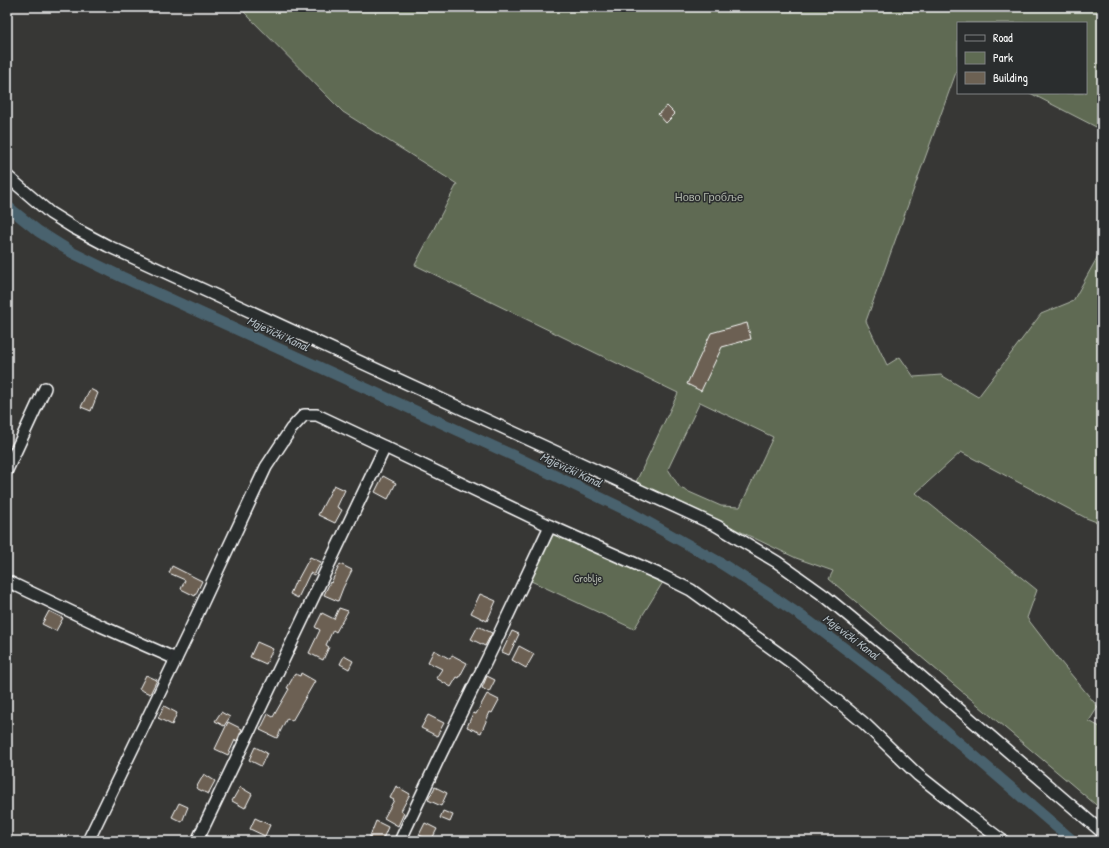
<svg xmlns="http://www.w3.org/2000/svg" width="1109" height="848" font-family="'Patrick Hand',sans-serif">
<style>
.green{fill:#5f6b53;stroke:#afb5a9;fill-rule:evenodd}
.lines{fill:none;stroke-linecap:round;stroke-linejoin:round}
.canal{stroke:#4a626e;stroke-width:11}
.building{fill:#6c6153;stroke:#fff}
.minor-casing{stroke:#fff;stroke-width:14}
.minor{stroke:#2a2d2e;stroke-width:11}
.labels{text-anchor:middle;stroke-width:3;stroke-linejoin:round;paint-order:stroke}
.park-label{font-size:11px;fill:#afb5a9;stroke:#2a2d2e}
.water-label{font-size:12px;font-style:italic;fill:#aeb8be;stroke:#2a2d2e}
</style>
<rect width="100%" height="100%" fill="#373735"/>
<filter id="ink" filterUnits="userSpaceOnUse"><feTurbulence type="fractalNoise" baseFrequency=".025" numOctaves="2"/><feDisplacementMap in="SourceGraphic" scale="8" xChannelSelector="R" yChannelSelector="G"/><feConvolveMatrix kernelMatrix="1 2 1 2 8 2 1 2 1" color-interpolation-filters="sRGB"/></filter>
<g filter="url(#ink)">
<g class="green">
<path d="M239 7H1102V130L1030 93H1086V23H958V67L866 321 887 365 900 357 914 377 941 375 978 397 1041 314 1073 301 1102 249V524L1086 518 961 452 916 493 1037 590 1027 618 1060 661 1098 707 1089 721 1102 728V810L829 579 833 571 796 558 636 482 678 393 415 265 457 184 343 112ZM700 402 773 437 740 507 721 506 680 488 668 469Z"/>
<path d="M553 531 663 582 634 629 531 581Z"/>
</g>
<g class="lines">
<path class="canal" d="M7 206 38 231 73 253 122 277 512 455 626 510 719 562 769 594 810 622 886 680 1073 841"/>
</g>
<g class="building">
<path d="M667 106 675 114 666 123 658 114Z"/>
<path d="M747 323 751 339 722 347 701 391 687 384 711 333Z"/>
<path d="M90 389 98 393 91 411 81 407Z"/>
<path d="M383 476 396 483 388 499 375 492Z"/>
<path d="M334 485 345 490 337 507 342 510 335 523 318 515Z"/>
<path d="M310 557 321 562 314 575 310 573 298 598 290 594 296 580 297 581Z"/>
<path d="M340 564 352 570 343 588 338 601 324 595 330 582 331 583Z"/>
<path d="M172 566 202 581 195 596 181 589 185 580 169 573Z"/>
<path d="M480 594 496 601 487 621 471 613Z"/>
<path d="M339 608 348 611 336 632 333 630 326 645 329 647 323 660 309 653 320 630 315 627 322 613 334 619Z"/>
<path d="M49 611 63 618 56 631 42 624Z"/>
<path d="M478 626 492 633 485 646 471 639Z"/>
<path d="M512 631 519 634 509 655 502 652Z"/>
<path d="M257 642 273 649 266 664 250 657Z"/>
<path d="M519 646 534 654 526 668 512 660Z"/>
<path d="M434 650 450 659 452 655 467 663 459 678 457 677 451 687 436 678 442 669 428 662Z"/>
<path d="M344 656 353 661 349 669 340 664Z"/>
<path d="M301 673 315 681 292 721 287 718 277 738 260 730 268 714 273 717 289 689 287 688 295 674 300 676Z"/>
<path d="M146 675 157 680 150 694 139 689Z"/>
<path d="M487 676 495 680 489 692 482 688Z"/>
<path d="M487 694 499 700 492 713 490 712 481 733 467 727 473 713 476 714Z"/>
<path d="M164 706 177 713 172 725 158 718Z"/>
<path d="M221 712 230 717 224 726 215 721Z"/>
<path d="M428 715 444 723 437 736 421 728Z"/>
<path d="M228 722 242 729 237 741 235 740 228 755 215 749Z"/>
<path d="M255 747 267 753 261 766 249 760Z"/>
<path d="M204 774 215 781 208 794 196 788Z"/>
<path d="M396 786 410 794 401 811 404 813 398 826 384 818 394 800 390 798Z"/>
<path d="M240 787 252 794 245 808 232 801Z"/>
<path d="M435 787 447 793 441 806 428 800Z"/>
<path d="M179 803 188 807 182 822 172 817Z"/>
<path d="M443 811 453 815 450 822 440 818Z"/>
<path d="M255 818 270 825 265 836 250 829Z"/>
<path d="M376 821 388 827 382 841H368Z"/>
<path d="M425 823 437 829 431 841 419 835Z"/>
</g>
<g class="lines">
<defs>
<g id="minor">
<path d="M7 176 50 213 74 228 108 246 717 526 777 562 826 597 889 649 1102 832"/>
<path d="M7 470 45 388"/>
<path d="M7 581 101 626 176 659"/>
<path d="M88 841 189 632 266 467 291 429 304 415H317L385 447 550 526 663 576 691 590 792 663 865 724 918 775 971 817 1003 841"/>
<path d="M197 841 385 447"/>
<path d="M400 841 437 762 494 645 550 526"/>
</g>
</defs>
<use href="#minor" class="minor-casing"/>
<use href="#minor" class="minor"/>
</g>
</g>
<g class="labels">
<g class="park-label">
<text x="709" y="201">Ново Гробље</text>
<text x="588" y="582">Groblje</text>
</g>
<g class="water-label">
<text transform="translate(278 334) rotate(25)" y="4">Majevički Kanal</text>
<text transform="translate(571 470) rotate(25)" y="4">Majevički Kanal</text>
<text transform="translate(851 637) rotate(37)" y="4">Majevički Kanal</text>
</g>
</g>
<rect width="1109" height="848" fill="none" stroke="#2a2d2e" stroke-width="24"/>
<rect x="12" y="12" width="1085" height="824" fill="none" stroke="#fff" stroke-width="1.5" filter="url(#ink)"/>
<rect x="957" y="22" width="130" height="72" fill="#2a2d2e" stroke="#7f8182"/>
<rect x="965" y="35" width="20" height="6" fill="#2a2d2e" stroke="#7f8182"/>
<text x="993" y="42" font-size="12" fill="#ffffff">Road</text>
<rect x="965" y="52" width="20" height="12" fill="#5f6b53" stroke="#7f8182"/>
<text x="993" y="62" font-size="12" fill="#ffffff">Park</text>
<rect x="965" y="72" width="20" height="12" fill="#6c6153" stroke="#7f8182"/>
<text x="993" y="82" font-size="12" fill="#ffffff">Building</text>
</svg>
